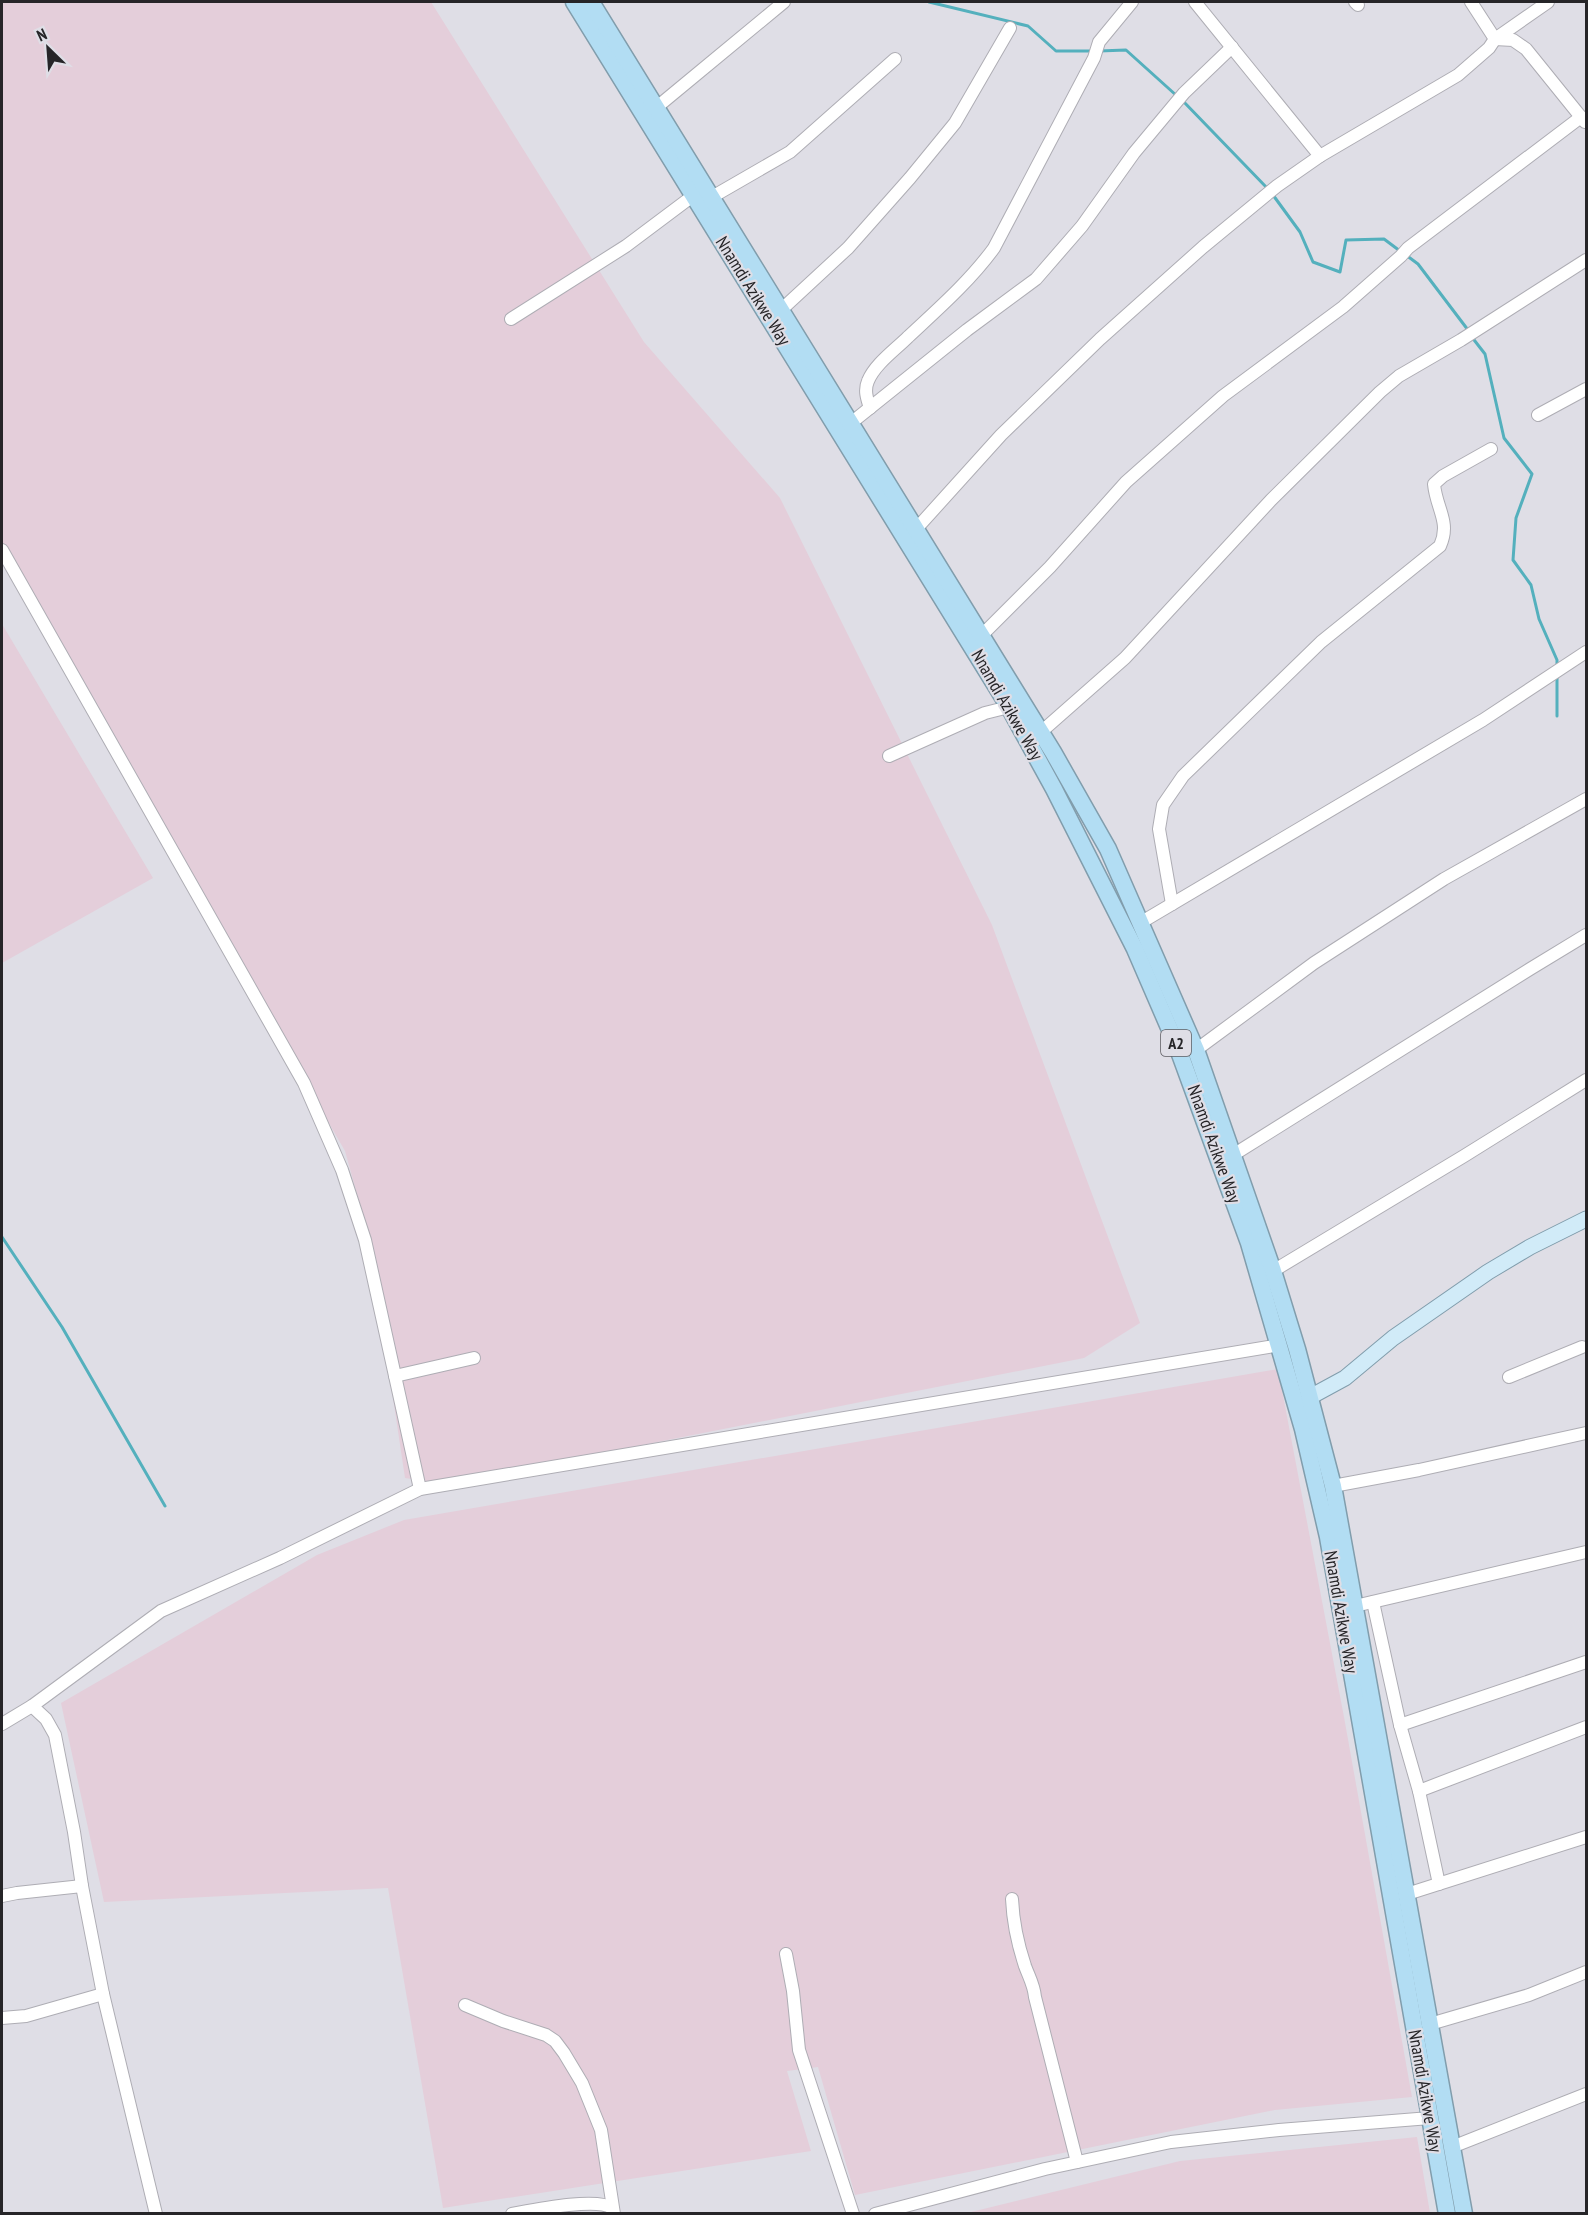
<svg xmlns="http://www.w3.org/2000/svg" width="1588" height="2215" font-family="'PT Sans Narrow',sans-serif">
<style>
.industrial{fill:#e4ceda}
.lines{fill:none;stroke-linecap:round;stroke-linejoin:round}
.stream{stroke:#54b0bd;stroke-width:3}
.minor-casing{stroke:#aeadb4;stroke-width:14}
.major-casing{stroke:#819dac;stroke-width:17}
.highway-casing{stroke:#819dac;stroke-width:19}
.minor{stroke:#fff;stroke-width:12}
.major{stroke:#d1ebf8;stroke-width:15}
.highway{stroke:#b2ddf3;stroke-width:16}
.labels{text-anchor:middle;stroke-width:4.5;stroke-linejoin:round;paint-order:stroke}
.shield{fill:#dfdee6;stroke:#5e5c61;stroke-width:1.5}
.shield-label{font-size:16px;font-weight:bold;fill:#262528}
.street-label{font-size:18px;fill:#262528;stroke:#dfdee6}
</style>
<rect width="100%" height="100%" fill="#dfdee6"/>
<g class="industrial">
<path d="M2 2H431L644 342 780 498 992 925 1140 1323 1084 1358 444 1484 405 1478 369 1237 345 1151 2 553Z"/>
<path d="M2 624 153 878 2 963Z"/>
<path d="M1278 1369 1344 1717 1412 2097 1275 2110 855 2195 818 2067 787 2071 811 2151 443 2208 388 1888 104 1902 61 1703 317 1555 404 1520Z"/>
<path d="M1417 2137 1430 2213H967L1180 2161Z"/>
</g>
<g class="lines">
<g class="stream">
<path d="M929 2 1028 26 1056 51H1093"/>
<path d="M1099 51 1126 50 1177 96"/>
<path d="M1182 100 1269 190"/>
<path d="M1273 195 1300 232 1313 262 1340 272 1346 240 1384 239 1400 251"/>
<path d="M1406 255 1418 264 1468 330"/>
<path d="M1471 336 1485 354 1504 438 1532 474 1516 518 1513 560 1531 585 1539 619 1557 660V666"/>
<path d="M1557 675V716"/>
<path d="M2 1237 62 1327 165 1506"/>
</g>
<defs>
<g id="minor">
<path d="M1195 2 1320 156"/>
<path d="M1355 2 1358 5"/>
<path d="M1471 2 1495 39"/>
<path d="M1495 39 1513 40 1526 49 1585 122"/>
<path d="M657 107 784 2"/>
<path d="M712 197 790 152 895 59"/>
<path d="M781 310 848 248 910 178 955 123 1010 28"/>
<path d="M511 319 626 246 694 195"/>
<path d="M870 408C867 399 864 390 868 381 875 364 895 350 908 337 938 309 970 281 994 248L1094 58 1099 42 1132 2"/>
<path d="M1538 415 1586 389"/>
<path d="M851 423 967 330 1036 279 1082 226 1134 153 1184 93 1232 47"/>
<path d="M917 528 1001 435 1100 339 1203 247 1277 186 1320 156 1458 75 1489 48 1495 39 1548 2"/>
<path d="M2 550 304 1083 342 1170 365 1240 420 1489"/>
<path d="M982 635 1050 567 1126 482 1223 396 1343 307 1401 256 1408 248 1581 117"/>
<path d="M1041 732 1125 658 1271 500 1380 392 1399 376 1461 340 1586 260"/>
<path d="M889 756 985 713 1009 707"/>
<path d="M1172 904 1159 829 1163 805 1183 776 1321 642 1440 546C1451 522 1436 508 1434 484L1443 476 1491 449"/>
<path d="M1140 923 1483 720 1586 652"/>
<path d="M1196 1050 1314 963 1444 879 1586 799"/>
<path d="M1233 1155 1530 969 1586 935"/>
<path d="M1273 1271 1464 1156 1586 1080"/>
<path d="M395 1376 474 1358"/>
<path d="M1509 1377 1582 1347"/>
<path d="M1333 1486 1419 1470 1586 1433"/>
<path d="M1373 1602 1400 1725 1419 1791"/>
<path d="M1355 1606 1586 1552"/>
<path d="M32 1706 46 1719 55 1735 74 1832 82 1886 103 1994 156 2214"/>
<path d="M2 1724 32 1706 161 1611 280 1558 420 1489 1280 1345"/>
<path d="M1400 1725 1586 1662"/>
<path d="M1439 1884 1419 1791 1586 1727"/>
<path d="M1407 1894 1586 1837"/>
<path d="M2 1896 17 1893 82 1886"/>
<path d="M1012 1899C1013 1921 1018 1945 1025 1966 1029 1977 1034 1985 1035 1997L1077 2162"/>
<path d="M786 1954 793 1991 799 2050 853 2214"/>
<path d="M465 2005 503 2021 546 2035 555 2041 564 2053 582 2083 601 2130 614 2214"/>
<path d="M2 2018 26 2016 103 1994"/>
<path d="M1430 2024 1529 1995 1586 1972"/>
<path d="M1452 2147 1586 2094"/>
<path d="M512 2214C534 2210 596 2197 612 2208"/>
<path d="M875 2214 1045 2169 1171 2142 1279 2130 1430 2118"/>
</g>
<path id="major" d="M1310 1397 1345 1378 1393 1338 1488 1272 1530 1247 1586 1219"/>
<g id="highway">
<path d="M574 2 1009 707 1054 789 1135 949 1177 1046 1249 1243 1303 1429 1328 1537 1447 2214"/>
<path d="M591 2 1053 752 1108 849 1196 1050 1273 1271 1297 1349 1333 1486 1464 2214"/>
</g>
</defs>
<use href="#minor" class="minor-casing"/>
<use href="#major" class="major-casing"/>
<use href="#highway" class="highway-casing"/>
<use href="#minor" class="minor"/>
<use href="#major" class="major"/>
<use href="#highway" class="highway"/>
</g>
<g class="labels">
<rect class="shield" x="1161" y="1030" width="30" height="26" rx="4.5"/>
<g class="shield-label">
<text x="1176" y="1049">A2</text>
</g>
<g class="street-label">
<text transform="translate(753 291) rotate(58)" y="6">Nnamdi Azikwe Way</text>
<text transform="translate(1007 705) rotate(60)" y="6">Nnamdi Azikwe Way</text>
<text transform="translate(1214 1144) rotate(70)" y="6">Nnamdi Azikwe Way</text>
<text transform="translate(1341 1612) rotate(80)" y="6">Nnamdi Azikwe Way</text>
<text transform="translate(1425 2091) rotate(80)" y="6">Nnamdi Azikwe Way</text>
</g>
</g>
<rect width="1588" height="2215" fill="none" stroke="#262528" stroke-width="6"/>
<g transform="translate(48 48) rotate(335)" stroke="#dfdee6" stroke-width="4.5" paint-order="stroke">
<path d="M0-4.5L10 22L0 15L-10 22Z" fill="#262528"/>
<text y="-9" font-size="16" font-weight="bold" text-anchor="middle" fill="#262528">N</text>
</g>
</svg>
